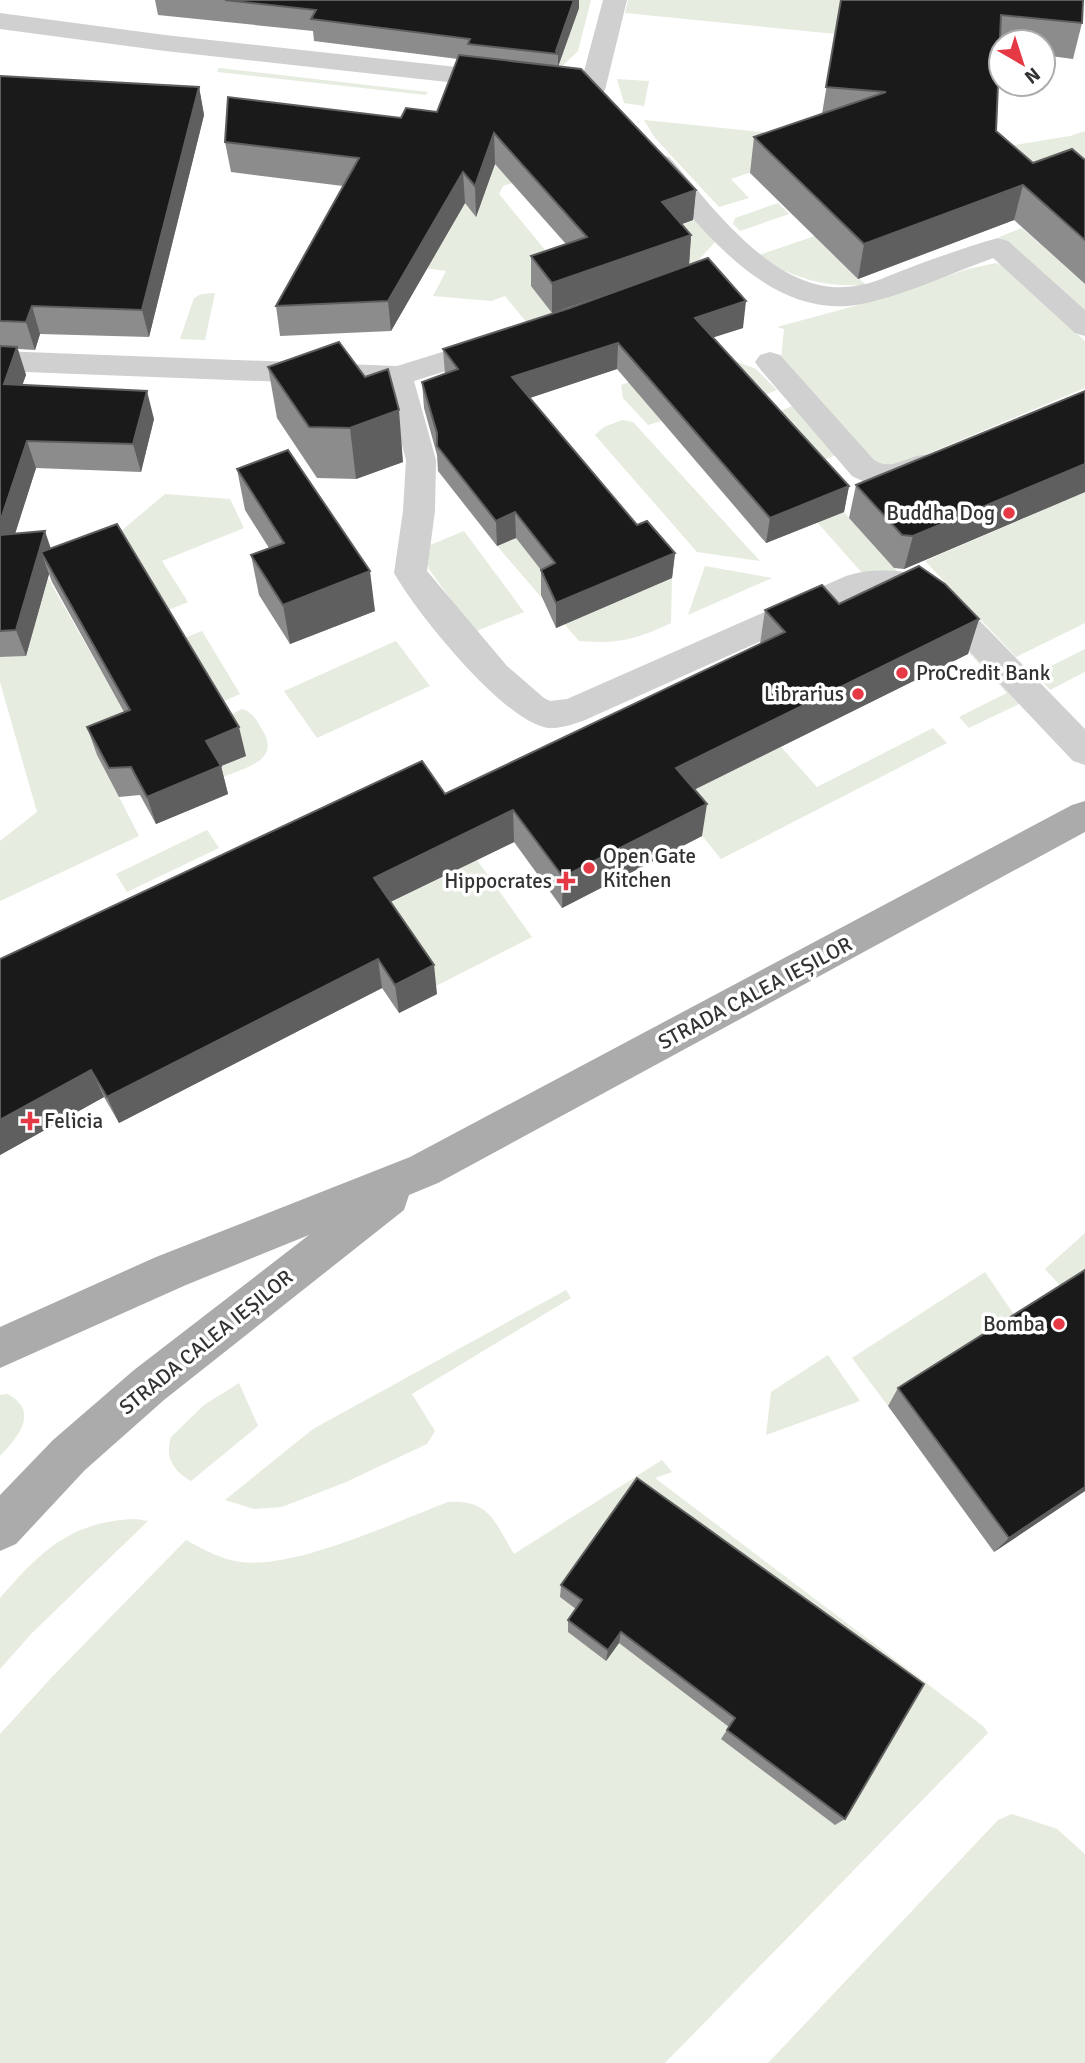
<svg xmlns="http://www.w3.org/2000/svg" width="1085" height="2063" font-family="Signika,sans-serif">
<style>
.green{fill:#e6ecdf}
.lines{fill:none;stroke-linecap:round;stroke-linejoin:round}
.minor{fill:#d0d0d0;fill-rule:evenodd}
.major{fill:#ababab;fill-rule:evenodd}
.wall{fill:#8c8c8c}
.shaded-wall{fill:#5f5f5f}
.building{fill:#1a1a1a;stroke:#5f5f5f;stroke-width:2}
.poi-dot{fill:#e63946;stroke:#fff;stroke-width:2.5}
.labels{text-anchor:middle;stroke-width:7;stroke-linejoin:round;paint-order:stroke}
.poi-label{font-size:21px;fill:#333;stroke:#fff;text-anchor:end}
.street-label{font-size:21px;fill:#333;stroke:#fff}
</style>
<rect width="100%" height="100%" fill="#fff"/>
<g class="green">
<path d="M504 0H591L578 51 556 72 579 8Z"/>
<path d="M628 0H842L836 34 625 13Z"/>
<path d="M219 68 428 92 426 95 217 72Z"/>
<path d="M617 79 649 81 644 106 624 103Z"/>
<path d="M516 106 540 174 503 186 499 194 565 274 548 308 554 314 527 323 505 296 491 301 433 296 446 271 390 263 431 198 481 203Z"/>
<path d="M644 120 861 142 778 163 731 179 749 198 719 207 655 138Z"/>
<path d="M1085 131V199L1003 147 1070 136Z"/>
<path d="M778 203 789 214 740 231 733 224 735 218Z"/>
<path d="M700 218 716 241 695 264 632 286 610 267 653 235Z"/>
<path d="M1022 228 1085 284V316L999 237Z"/>
<path d="M815 236 866 285C825 287 792 279 759 255Z"/>
<path d="M996 263 1008 269 1085 341V388L908 462 888 465 869 460 781 359 784 329 777 327 873 301 968 269Z"/>
<path d="M215 293 205 340 180 339 194 298 201 294Z"/>
<path d="M706 354H718L756 369 777 390 746 403 648 404 661 421 648 425 623 398 621 385Z"/>
<path d="M795 405 838 454 805 468 760 419Z"/>
<path d="M622 420 633 422 760 561 697 552 595 435 604 427Z"/>
<path d="M1085 492V623L1016 657 925 561Z"/>
<path d="M165 494 230 499 244 528 162 561 188 602 161 613 114 537Z"/>
<path d="M844 512 898 572 871 583 817 522Z"/>
<path d="M464 531 524 612 474 632 429 569 423 548Z"/>
<path d="M516 538 579 618 672 578 671 623C634 640 620 644 579 641L497 546Z"/>
<path d="M705 566 772 578 688 615Z"/>
<path d="M48 578 139 738 119 797 139 836 0 901V841L37 812 0 682V657L26 656Z"/>
<path d="M202 631 240 694 215 705 177 641Z"/>
<path d="M396 641 430 686 317 738 284 691Z"/>
<path d="M1085 649V672L1050 690 1035 674Z"/>
<path d="M974 651 1023 702 969 728 959 717 1007 693 969 653Z"/>
<path d="M242 709C252 712 256 719 261 728 284 761 243 768 219 779L214 769 224 718Z"/>
<path d="M933 728 947 743 721 859 673 800 781 747 817 787Z"/>
<path d="M207 830 219 848 127 892 116 874Z"/>
<path d="M477 860 532 937 432 988 397 937 81 1054Z"/>
<path d="M1085 1233V1280L1066 1292 1045 1269Z"/>
<path d="M985 1272 1019 1322 888 1406 852 1358Z"/>
<path d="M566 1290 571 1298 412 1394 435 1431 427 1444 346 1482 282 1507 254 1509 225 1500 313 1429Z"/>
<path d="M828 1355 860 1401 766 1435 771 1392Z"/>
<path d="M239 1383 258 1426 191 1481C172 1470 165 1457 171 1437L204 1405Z"/>
<path d="M7 1394C41 1411 17 1438 0 1456V1395Z"/>
<path d="M662 1460 672 1472 655 1478 983 1726 988 1733 665 2063H0V1734L52 1677 186 1540C203 1549 222 1560 241 1562 296 1569 395 1522 448 1502 490 1499 495 1523 514 1554Z"/>
<path d="M136 1519 148 1521 32 1633 0 1669V1598C41 1551 71 1521 136 1519Z"/>
<path d="M1012 1814 1057 1829 1085 1854V2063H768L998 1820Z"/>
</g>
<g class="lines">
<g class="minor">
<path d="M603 0H627L605 90 601 96 592 98 583 96 579 90Z"/>
<path d="M0 13 165 35 502 72 511 74 515 80 511 86 502 88 165 51 0 29Z"/>
<path d="M659 155 669 157C715 209 780 303 860 285 874 283 888 276 901 271 933 259 965 247 998 238L1008 241 1085 310V336L1075 333 993 258C952 273 905 295 862 304 785 319 726 257 680 204 668 190 655 178 645 163L649 157Z"/>
<path d="M494 336 504 339 509 346 504 353 414 381 436 460 435 511 427 571 507 666 544 698 550 701 567 699 846 576C877 566 914 570 943 583L1085 729V765L1073 761 937 617C908 589 900 596 862 596L585 720C574 724 560 729 548 728 504 722 416 612 394 573L403 511 406 460 386 386 0 371V351L397 366Z"/>
<path d="M770 352 780 355 874 460C896 474 911 449 935 456L940 464C924 490 876 490 852 476L760 369 755 362 760 355Z"/>
</g>
<path class="major" d="M1085 801V832L438 1183 409 1195 404 1210 164 1400 85 1470 16 1544 0 1551V1495L53 1440 134 1370 309 1235 186 1285 0 1368V1327L156 1257 410 1157 1072 805Z"/>
</g>
<g class="wall">
<path d="M155 0H579V8L558 66 696 190 693 220 682 224 691 235 689 265 743 328 713 337 849 486 844 512 766 543 617 369 529 398 637 525 675 553 672 578 556 628 541 595V570L516 538 497 546 438 471 437 455 424 408 422 382 445 374 443 349 570 308 655 277 552 313 531 286V256L566 244 495 164 476 217 465 203 391 331 280 336 276 306 343 186 231 172 225 142 401 118 437 112 458 59 314 41 313 31 158 15Z"/>
<path d="M841 0 1082 23 1073 59 1043 55V42H1001V51H999L996 131 1033 163 1085 160V284L1014 220 858 279 750 173 754 137 822 114Z"/>
<path d="M0 76 199 87 204 115 149 337 40 334 35 350 18 349 26 375 22 385 154 419 141 472 36 468 15 534 50 548 246 756 221 766 228 794 156 824 140 795 119 797 97 755 87 727 124 712 52 582 49 574 26 656 0 657Z"/>
<path d="M268 367 365 377 403 462 356 479 317 478 277 418Z"/>
<path d="M1085 391V492L904 569 894 568 849 518 856 485Z"/>
<path d="M237 469 375 611 290 644 259 595 251 555 269 548 245 510Z"/>
<path d="M839 604 979 619 968 654 694 790 702 836 562 908 514 842 390 902 437 994 399 1013 382 988 119 1123 104 1097 0 1155V959L445 794 760 644 765 610Z"/>
<path d="M1085 1270V1491L994 1552 888 1406 898 1388Z"/>
<path d="M637 1478 845 1819 835 1825 721 1739 729 1727 619 1643 606 1661 568 1632V1620L576 1609 560 1597 561 1585Z"/>
</g>
<g class="shaded-wall">
<path d="M574 0H579V8L558 67V54L556 51Z"/>
<path d="M199 87 204 115 149 337 142 310Z"/>
<path d="M494 133 495 164 476 217 475 186Z"/>
<path d="M463 172 465 203 391 331 388 301Z"/>
<path d="M1023 185 1014 220 858 279 864 244Z"/>
<path d="M696 190 693 220 660 232 662 202Z"/>
<path d="M691 235 689 266 552 313V283Z"/>
<path d="M746 301 743 328 693 344 695 318Z"/>
<path d="M32 306 40 334 35 350 26 322Z"/>
<path d="M618 343 617 369 512 404V377Z"/>
<path d="M17 347 26 375 13 411 4 384Z"/>
<path d="M147 391 154 419 141 472 133 444Z"/>
<path d="M399 410 403 462 356 479 350 428Z"/>
<path d="M27 441 36 468 6 562 0 547V522Z"/>
<path d="M1085 464V492L904 569 913 536Z"/>
<path d="M849 486 844 512 766 543 770 518Z"/>
<path d="M515 512 516 538 497 546 496 521Z"/>
<path d="M45 531 54 558 41 552 49 574 26 656 16 630Z"/>
<path d="M675 553 672 578 556 628V603Z"/>
<path d="M370 571 375 611 290 644 283 605Z"/>
<path d="M979 619 968 654 673 800 676 768Z"/>
<path d="M239 727 246 756 221 766 228 794 156 824 147 797 206 741Z"/>
<path d="M707 804 702 836 562 908 563 877Z"/>
<path d="M513 810 514 842 378 908 374 878Z"/>
<path d="M378 959 382 988 119 1123 107 1097Z"/>
<path d="M434 965 437 994 399 1013 395 985Z"/>
<path d="M91 1070 104 1097 0 1155V1120Z"/>
<path d="M1085 1487V1491L994 1552 1009 1538Z"/>
<path d="M621 1632 619 1643 606 1661 608 1650Z"/>
</g>
<g class="building">
<path d="M225 0H574L556 51 558 54 468 44 470 39 311 19 316 10Z"/>
<path d="M841 0H1083L1082 23 1001 15 996 131 1033 163 1072 149 1085 160V240L1023 185 864 244 754 137 886 92 826 87Z"/>
<path d="M459 55 581 69 696 190 662 202 691 235 552 283 531 256 587 237 494 133 475 186 463 172 388 301 276 306 359 158 225 142 228 97 401 118 406 108 437 112Z"/>
<path d="M0 76 199 87 142 310 32 306 26 322 0 321Z"/>
<path d="M708 258 746 301 695 318 849 486 770 518 618 343 512 377 637 525 647 521 675 553 556 603 541 570 555 563 515 512 496 521 437 446V433L422 382 458 369 443 349 570 308Z"/>
<path d="M339 342 365 377 388 369 399 410 350 428 309 427 268 367Z"/>
<path d="M0 346 17 347 4 384 147 391 133 444 27 441 0 522Z"/>
<path d="M1085 391V464L913 536 902 535 856 485Z"/>
<path d="M288 450 370 571 283 605 251 555 284 543 237 469Z"/>
<path d="M117 524 239 727 206 741 221 766 147 797 131 767 109 768 87 727 130 710 41 552Z"/>
<path d="M45 531 16 630 0 631V535Z"/>
<path d="M919 566 945 584 979 619 676 768 707 804 563 877 513 810 374 878 434 965 395 985 378 959 107 1097 91 1070 0 1120V959L422 761 445 794 785 632 765 610 822 585 839 604Z"/>
<path d="M1085 1270V1487L1009 1538 898 1388Z"/>
<path d="M637 1478 924 1684 845 1819 727 1730 735 1718 621 1632 608 1650 568 1620 582 1600 561 1585Z"/>
</g>
<g class="poi-dot">
<circle cx="1009" cy="513" r="7"/>
<circle cx="902" cy="673" r="7"/>
<circle cx="858" cy="694" r="7"/>
<circle cx="589" cy="868" r="7"/>
<path d="M562.5 870.5h7v7h7v7h-7v7h-7v-7h-7v-7h7z"/>
<path d="M26.5 1110.5h7v7h7v7h-7v7h-7v-7h-7v-7h7z"/>
<circle cx="1059" cy="1324" r="7"/>
</g>
<g class="labels">
<g class="poi-label">
<text x="995" y="520">Buddha Dog</text>
<text x="916" y="680" text-anchor="start">ProCredit Bank</text>
<text x="844" y="701">Librarius</text>
<text x="603" y="863" text-anchor="start">Open Gate<tspan x="603" dy="24">Kitchen</tspan></text>
<text x="552" y="888">Hippocrates</text>
<text x="44" y="1128" text-anchor="start">Felicia</text>
<text x="1045" y="1331">Bomba</text>
</g>
<g class="street-label">
<text transform="translate(755 993) rotate(-28)" y="7">STRADA CALEA IEȘILOR</text>
<text transform="translate(206 1342) rotate(-39)" y="7">STRADA CALEA IEȘILOR</text>
</g>
</g>
<g transform="translate(1022 63) rotate(141)"><circle r="33" fill="#ffffff" stroke="#adadad" stroke-width="2"/>
<path d="M0-5L12 26L0 18L-12 26Z" fill="#e63946"/>
<text y="-10" font-size="19" font-weight="bold" text-anchor="middle" fill="#333333">N</text>
</g>
</svg>
